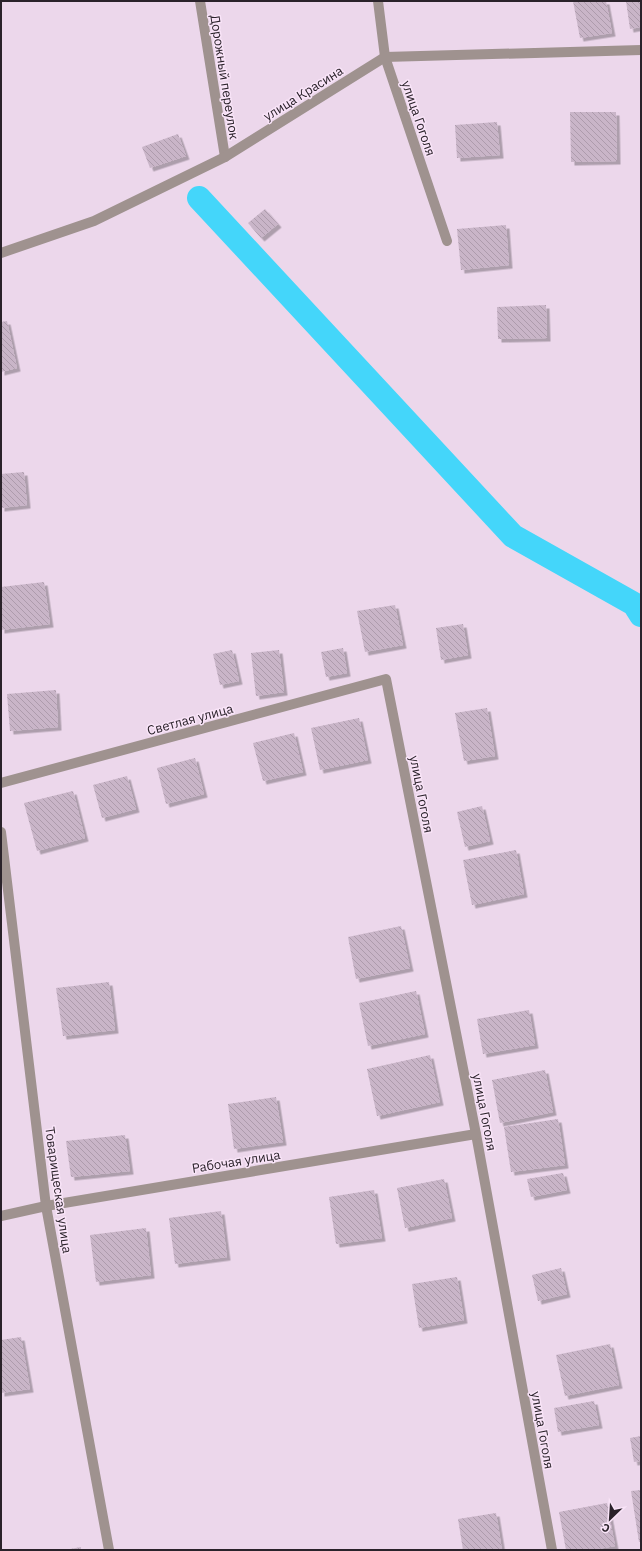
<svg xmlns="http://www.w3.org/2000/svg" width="642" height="1551" font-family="'IBM Plex Sans',sans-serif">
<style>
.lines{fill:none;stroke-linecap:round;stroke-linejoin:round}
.canal{stroke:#44d6fa;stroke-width:24}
.building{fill:url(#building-back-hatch);filter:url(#shadow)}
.minor{stroke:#9f928f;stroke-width:10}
.labels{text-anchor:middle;stroke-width:3;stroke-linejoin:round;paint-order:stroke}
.street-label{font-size:13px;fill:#2a222a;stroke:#f9e4f8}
</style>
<defs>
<pattern id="building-back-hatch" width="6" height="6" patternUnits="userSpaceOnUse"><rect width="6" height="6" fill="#c9b5c8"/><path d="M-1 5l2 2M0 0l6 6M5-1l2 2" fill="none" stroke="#ad9bac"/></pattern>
<filter id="shadow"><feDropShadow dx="3.5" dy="3.5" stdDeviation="0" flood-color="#0004"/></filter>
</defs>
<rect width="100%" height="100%" fill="#ecd7eb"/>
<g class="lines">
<path class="canal" d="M199 198 513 536 634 604 641 615"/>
</g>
<g class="building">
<path d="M573 1H606L612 33 580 38Z"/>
<path d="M626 1H641V27L630 29Z"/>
<path d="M570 112H616L617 161 571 162Z"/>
<path d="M497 122 500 155 457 158 455 125Z"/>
<path d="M178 134 186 156 150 168 142 147Z"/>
<path d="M265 209 278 224 261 238 248 223Z"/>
<path d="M506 225 509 265 461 270 457 229Z"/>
<path d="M546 305 547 338 498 339 497 307Z"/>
<path d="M7 321 17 368 1 372V322Z"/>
<path d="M24 472 27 505 1 508V474Z"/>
<path d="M44 582 50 624 1 630V587Z"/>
<path d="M395 605 403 645 365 652 357 611Z"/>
<path d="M463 624 468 655 441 660 436 628Z"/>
<path d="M343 648 347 673 326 677 321 652Z"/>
<path d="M232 650 239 681 220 685 213 654Z"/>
<path d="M279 650 284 692 256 696 251 653Z"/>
<path d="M56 690 58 727 10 731 7 694Z"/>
<path d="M487 708 495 756 464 761 455 713Z"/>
<path d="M359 718 368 760 320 770 311 728Z"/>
<path d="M294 733 303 772 263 781 253 743Z"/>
<path d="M195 758 204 794 166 804 157 768Z"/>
<path d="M127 776 136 809 102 818 93 785Z"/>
<path d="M73 791 85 838 37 851 24 803Z"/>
<path d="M482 806 490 841 465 847 457 812Z"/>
<path d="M516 850 524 894 472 905 463 860Z"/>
<path d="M401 926 410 968 356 979 348 937Z"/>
<path d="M109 982 115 1030 63 1036 56 988Z"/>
<path d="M416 991 425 1034 368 1046 359 1003Z"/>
<path d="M529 1010 535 1045 483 1054 477 1019Z"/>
<path d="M430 1055 440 1102 377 1116 367 1069Z"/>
<path d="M545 1070 553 1112 500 1123 492 1080Z"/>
<path d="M276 1097 283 1142 234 1149 228 1104Z"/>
<path d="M558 1119 565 1165 511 1172 504 1127Z"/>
<path d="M125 1135 130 1171 71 1177 66 1141Z"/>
<path d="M563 1173 567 1190 531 1197 527 1179Z"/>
<path d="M444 1179 452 1218 405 1228 397 1188Z"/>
<path d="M374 1190 382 1238 336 1244 329 1197Z"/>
<path d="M221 1211 227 1257 175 1264 169 1218Z"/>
<path d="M146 1228 151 1275 96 1282 90 1235Z"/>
<path d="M561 1268 567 1294 538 1301 532 1275Z"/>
<path d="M457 1277 464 1320 419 1328 412 1284Z"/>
<path d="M21 1337 30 1389 1 1393V1340Z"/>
<path d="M610 1344 619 1385 565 1396 556 1355Z"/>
<path d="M594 1401 599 1425 558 1432 554 1408Z"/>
<path d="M641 1436V1461L634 1462 630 1438Z"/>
<path d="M641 1490V1542H639L631 1491Z"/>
<path d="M607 1503 615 1546 592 1550H566L559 1512Z"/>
<path d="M496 1513 502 1550H463L458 1519Z"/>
<path d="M81 1547V1550H70V1549Z"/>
</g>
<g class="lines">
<g class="minor">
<path d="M200 1 225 157"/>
<path d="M378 1 385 57 447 241"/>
<path d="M1 253 94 221 225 157 385 57 641 50"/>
<path d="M1 783 386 679 476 1134 552 1550"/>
<path d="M1 832 46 1206 109 1550"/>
<path d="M1 1216 46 1206 476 1134"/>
</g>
</g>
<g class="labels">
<g class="street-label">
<text transform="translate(225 77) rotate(81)" y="5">Дорожный переулок</text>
<text transform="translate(303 93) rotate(-32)" y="5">улица Красина</text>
<text transform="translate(419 118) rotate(71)" y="5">улица Гоголя</text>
<text transform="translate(190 719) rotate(-15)" y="5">Светлая улица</text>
<text transform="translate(422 794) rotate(79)" y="5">улица Гоголя</text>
<text transform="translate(485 1112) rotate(79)" y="5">улица Гоголя</text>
<text transform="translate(236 1161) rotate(-9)" y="5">Рабочая улица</text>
<text transform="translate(59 1190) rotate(82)" y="5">Товарищеская улица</text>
<text transform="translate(543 1430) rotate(80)" y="5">улица Гоголя</text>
</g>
</g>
<rect width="642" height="1551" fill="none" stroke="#2a222a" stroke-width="4"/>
<g transform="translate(610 1519) rotate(205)" stroke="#f9e4f8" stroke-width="3" paint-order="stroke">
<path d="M0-3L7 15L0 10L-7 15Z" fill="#2a222a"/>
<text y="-6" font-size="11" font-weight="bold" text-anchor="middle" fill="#2a222a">С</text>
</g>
</svg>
